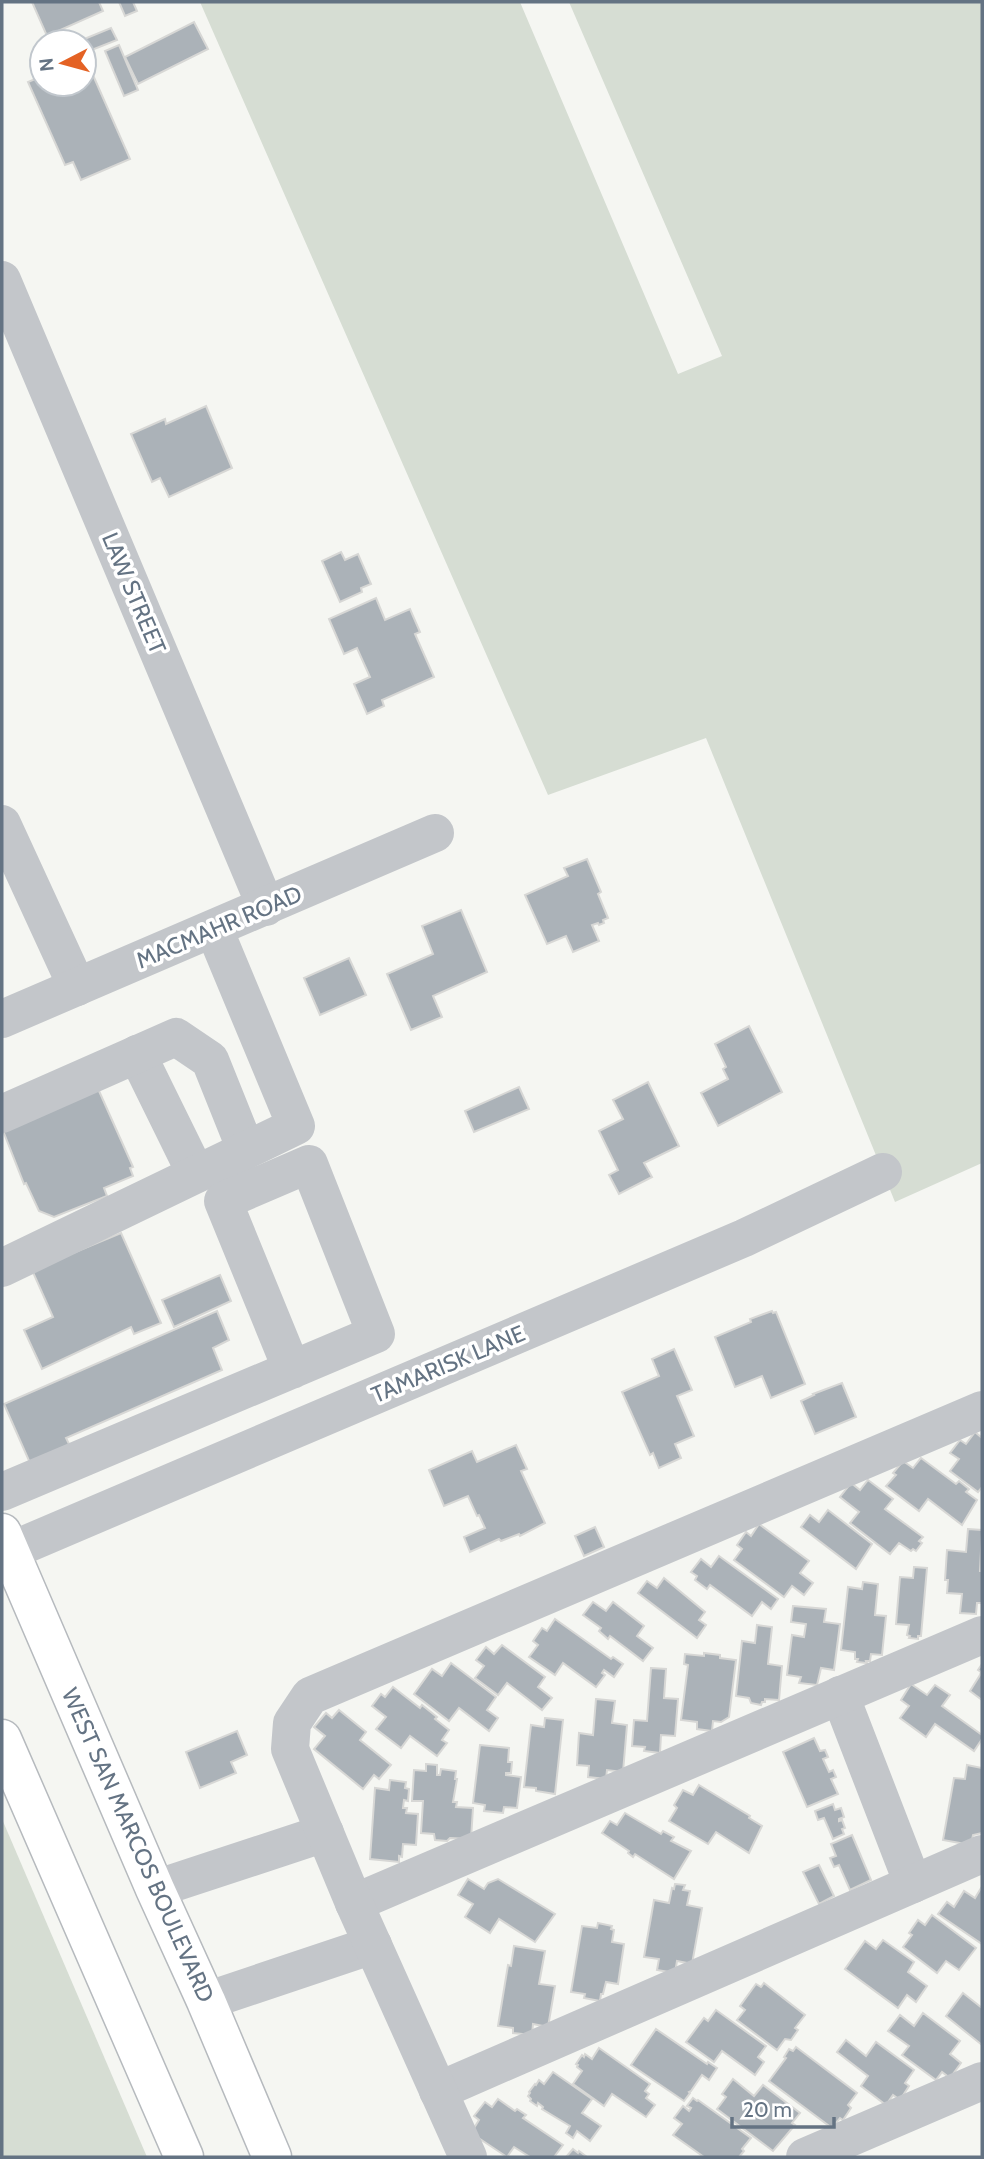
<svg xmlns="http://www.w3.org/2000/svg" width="984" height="2159" font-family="Cabin,sans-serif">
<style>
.green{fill:#d6ddd3}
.building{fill:#abb2b8;stroke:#d7d7d5;stroke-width:2}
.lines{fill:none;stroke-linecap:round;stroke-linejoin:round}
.major-casing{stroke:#b6babe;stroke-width:41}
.minor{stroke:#c3c6ca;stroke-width:38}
.major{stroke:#fff;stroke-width:38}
.labels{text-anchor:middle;stroke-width:7;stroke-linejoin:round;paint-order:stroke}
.street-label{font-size:23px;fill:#647383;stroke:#fff}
</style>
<rect width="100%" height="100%" fill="#f5f6f2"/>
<g class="green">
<path d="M200 2H520L678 374 722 356 569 2H982V1163L895 1202 706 738 548 795Z"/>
<path d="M2 1819 147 2157H2Z"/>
</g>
<g class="building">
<path d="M32 2H99L103 11 47 36Z"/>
<path d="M119 2H133L137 11 125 16Z"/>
<path d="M194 22 208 49 138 84 125 57Z"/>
<path d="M111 28 117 40 84 53V42H77Z"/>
<path d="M119 45 138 90 124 96 105 51Z"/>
<path d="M85 57 130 159 81 180 73 162 65 165 28 82 42 76V84H84Z"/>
<path d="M206 406 232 468 169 497 160 478 152 482 131 434 165 419 166 424Z"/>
<path d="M341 552 345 560 358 554 371 584 361 588 362 592 340 602 322 561Z"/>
<path d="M376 598 385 620 410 609 420 632 415 634 434 677 382 700 384 706 367 714 354 684 370 677 357 648 344 654 329 619Z"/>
<path d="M587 859 601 892 598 894 608 918 603 920 604 923 599 925 598 923 592 925 599 941 573 952 566 936 547 944 525 895 568 876 564 868Z"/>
<path d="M461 910 487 972 433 996 442 1017 411 1030 387 974 433 954 422 926Z"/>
<path d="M349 958 366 995 320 1015 304 978Z"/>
<path d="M749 1026 782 1092 718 1126 701 1093 728 1079 723 1069 726 1067 715 1044Z"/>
<path d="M95 1082 133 1167 130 1168 133 1176 104 1188 107 1196 54 1217 39 1211 26 1183 24 1184 2 1128Z"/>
<path d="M648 1082 679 1146 644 1163 652 1177 619 1194 609 1175 618 1170 599 1131 623 1119 613 1100Z"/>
<path d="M519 1087 529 1109 474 1132 465 1111Z"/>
<path d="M121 1233 161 1323 134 1334 131 1327 42 1369 24 1330 53 1317 32 1270Z"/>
<path d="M220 1275 231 1301 174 1327 162 1300Z"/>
<path d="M217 1311 229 1340 213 1348 222 1370 66 1438 70 1446 30 1463 4 1404Z"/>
<path d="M772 1311 773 1313 776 1312 805 1384 771 1398 762 1376 735 1387 715 1337 751 1322 750 1319Z"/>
<path d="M674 1349 692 1390 677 1396 694 1436 675 1444 681 1458 659 1468 653 1453 650 1455 622 1392 659 1376 652 1359Z"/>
<path d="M842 1383 856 1417 815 1434 801 1401 814 1395 813 1394Z"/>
<path d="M975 1432 982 1438V1487L978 1492 950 1471 959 1459 950 1453 960 1440 966 1444Z"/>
<path d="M516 1445 527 1469 521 1471 545 1523 520 1536 519 1534 501 1541 499 1539 470 1552 464 1537 485 1528 479 1515 477 1516 468 1496 444 1506 429 1470 472 1451 477 1462Z"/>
<path d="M921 1458 956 1484 959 1481 969 1489 966 1492 977 1500 962 1525 928 1499 919 1511 886 1486 896 1475 893 1473 903 1461 913 1468Z"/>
<path d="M868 1480 893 1499 885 1509 923 1537 919 1541 922 1543 916 1551 913 1549 911 1551 899 1543 890 1554 850 1523 859 1512 840 1497 851 1483 860 1490Z"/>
<path d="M828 1510 872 1544 856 1569 801 1527 810 1515 819 1522Z"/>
<path d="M759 1524 809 1561 800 1573 813 1583 804 1595 792 1586 784 1597 734 1560 742 1549 737 1545 746 1532 751 1536Z"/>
<path d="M595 1527 604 1547 584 1556 575 1536Z"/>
<path d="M968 1529 982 1530 980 1571H982V1603H977L976 1614 960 1613 962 1594 947 1593 948 1580H945L947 1550 966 1552Z"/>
<path d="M719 1556 778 1599 771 1609 762 1602 752 1616 710 1585 707 1589 695 1580 697 1576 691 1572 701 1559 711 1567Z"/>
<path d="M914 1567 927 1568 921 1636H918V1639L909 1638 910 1636 907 1635 909 1625 896 1624 900 1577 913 1578Z"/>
<path d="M664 1578 705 1612 699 1620 706 1625 697 1638 638 1593 647 1581 657 1588Z"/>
<path d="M863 1582 878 1584 875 1615 886 1616 882 1655 871 1654 870 1661H866L867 1663 857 1662 858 1659H855V1652L841 1650 848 1587 862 1589Z"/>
<path d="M593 1602 606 1611 613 1602 644 1626 637 1636 653 1648 643 1661 610 1636 608 1639 599 1631 601 1628 583 1615Z"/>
<path d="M793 1606 826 1609 824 1622 840 1624 834 1670 821 1668 817 1685 799 1683 801 1677 787 1675 792 1635 804 1637 806 1624 791 1622Z"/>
<path d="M555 1619 611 1659 613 1657 623 1664 614 1677 604 1670 602 1673 605 1675 596 1687 563 1663 555 1675 529 1657 538 1645 533 1641 542 1628 547 1631Z"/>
<path d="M757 1625 772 1627 768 1664 782 1666 779 1700 765 1699V1702H762L761 1705 751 1703 749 1698 736 1696 742 1641 755 1643Z"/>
<path d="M502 1645 545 1677 538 1687 552 1698 542 1710 507 1683 498 1695 475 1678 484 1666 476 1660 486 1647 494 1654Z"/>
<path d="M704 1653 720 1655V1658L736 1660 729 1717 721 1722 713 1721 712 1731 697 1729V1722L681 1720 688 1665 684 1664 685 1654 704 1656Z"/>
<path d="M451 1663 496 1697 487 1710 498 1718 489 1731 459 1708 449 1721 414 1694 432 1669 442 1676Z"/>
<path d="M982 1664V1700L970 1691 980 1675 981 1672 978 1670Z"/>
<path d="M651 1668 666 1669 664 1698 678 1699 675 1736 661 1735 660 1753 644 1751 645 1747 632 1746 634 1720 647 1721Z"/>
<path d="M911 1684 927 1695 935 1685 950 1695 942 1706 982 1735V1739L974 1751 935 1724 926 1737 900 1718 909 1706 901 1700Z"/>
<path d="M393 1687 420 1708 422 1705 437 1717 435 1719 449 1730 442 1740 447 1743 437 1756 410 1736 401 1748 376 1729 386 1717 372 1706 381 1694 385 1697Z"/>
<path d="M596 1699 615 1701 612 1723 627 1725 623 1772 607 1770 606 1779 588 1777 589 1766 577 1765 579 1733 593 1735Z"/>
<path d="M339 1710 366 1732 360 1740 391 1765 379 1779 374 1775 363 1789 314 1749 325 1736 314 1727 326 1713 332 1718Z"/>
<path d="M545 1718 563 1720 555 1794 536 1791V1788L524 1787 531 1725 544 1727Z"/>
<path d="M237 1731 247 1755 231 1762 236 1773 200 1788 186 1752Z"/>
<path d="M814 1738 820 1751 825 1750 828 1757 823 1759 829 1772 833 1770 836 1777 831 1779 838 1794 807 1807 783 1752Z"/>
<path d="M480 1745 509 1748 508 1762H512L511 1773H506V1775L521 1777 517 1808 504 1807 503 1813 484 1811 485 1805 473 1803Z"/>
<path d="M426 1764 437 1765V1775H440L441 1769 456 1771 455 1779H457L453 1802H457L456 1807 473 1808 471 1839 450 1838 447 1841 435 1840 434 1834 421 1833 423 1801H412L414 1770 426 1771Z"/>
<path d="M967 1765 982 1768V1833L973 1835 971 1845 943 1840 954 1778 965 1779Z"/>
<path d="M390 1780 406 1782 405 1788 409 1789 408 1801 404 1800 403 1808H407L406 1813 418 1814 416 1845 403 1844 402 1857 399 1856V1862L370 1859 375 1788 389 1790Z"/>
<path d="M699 1785 750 1816 749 1818 762 1826 749 1853 716 1832 708 1844 669 1821 677 1808 674 1805 683 1790 693 1795Z"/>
<path d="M833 1804 835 1810 841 1808 844 1817 839 1819V1821L842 1820 845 1828 842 1829 844 1834 833 1839 824 1818 818 1820 815 1811Z"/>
<path d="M625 1813 661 1834 663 1831 674 1837 671 1841 691 1851 674 1879 635 1854 633 1857 628 1853 629 1851 602 1833 610 1821 617 1825Z"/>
<path d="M852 1835 871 1880 850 1890 839 1865 834 1867 830 1858 836 1856 831 1844Z"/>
<path d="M819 1865 834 1896 819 1904 803 1872Z"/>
<path d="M468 1879 484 1889 488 1883 498 1879 555 1914 535 1942 499 1919 490 1933 465 1917 473 1904 458 1895Z"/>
<path d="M675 1884 685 1885 683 1890 690 1891 687 1905 702 1908 692 1964 677 1961 675 1973 657 1970 659 1959 644 1957 654 1900 669 1903 672 1888 674 1889Z"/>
<path d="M981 1888 982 1889V1944L938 1914 947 1902 954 1907 964 1891 975 1898Z"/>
<path d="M932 1915 976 1948 959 1970 946 1961 937 1973 903 1947 912 1935 909 1933 918 1920 925 1925Z"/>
<path d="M598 1923 612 1926 611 1929 614 1930 612 1942 624 1944 618 1984 606 1982 603 1994H601L600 2001 584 1998 585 1994 571 1992 582 1926 597 1928Z"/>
<path d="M883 1940 914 1962 908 1972 927 1986 916 2002 907 1995 898 2008 845 1969 865 1941 876 1949Z"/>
<path d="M514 1946 545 1951 539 1984 555 1986 548 2027 533 2024 532 2035 513 2033V2028L498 2026 508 1965 511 1966Z"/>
<path d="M764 1983 805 2015 795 2028 798 2030 791 2040 785 2039 777 2050 737 2020 745 2010 740 2006 756 1984 761 1987Z"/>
<path d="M963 1993 982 2008V2045L946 2016Z"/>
<path d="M716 2010 766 2046 758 2057 764 2062 755 2075 722 2051 714 2062 686 2042 704 2018 708 2021Z"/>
<path d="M923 2013 960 2041 950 2054 961 2063 950 2078 942 2072 936 2080 902 2055 909 2046 888 2031 900 2015 914 2026Z"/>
<path d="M656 2029 707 2064 708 2062 717 2068 709 2080 702 2075 691 2091 689 2092 690 2093 684 2101 631 2065Z"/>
<path d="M846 2040 866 2056 876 2042 914 2070 905 2083 909 2086 900 2100 893 2095 886 2105 861 2086 868 2076 837 2052Z"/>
<path d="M796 2047 857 2093 848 2105 851 2108 843 2120 840 2118 832 2128 769 2081 786 2058 784 2057 789 2049 793 2051Z"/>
<path d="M599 2048 650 2084 645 2091 649 2094 646 2098 655 2105 646 2117 612 2094 604 2106 573 2084 582 2071 577 2067 578 2065 576 2064 582 2055 584 2057 585 2054 592 2059Z"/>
<path d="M553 2072 592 2099 582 2113 601 2126 590 2141 577 2131 573 2138 566 2133 570 2126 542 2109 543 2107 538 2103 537 2106 530 2101 531 2099 528 2096 530 2093 529 2092 535 2084 536 2085 539 2080 544 2084Z"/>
<path d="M733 2079 754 2096 763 2085 800 2113 792 2123 795 2125 773 2151 717 2109 726 2097 722 2094Z"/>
<path d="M693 2098 697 2101 698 2100 751 2138 742 2149 744 2151 739 2157H704L673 2135 682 2124 674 2118 683 2106 689 2111 691 2108 687 2106Z"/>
<path d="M498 2099 515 2111 517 2109 526 2115 523 2118 563 2145 554 2157H530L514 2147 507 2157 471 2133 479 2120 474 2116 485 2102 492 2107Z"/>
<path d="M573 2149 578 2153 579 2151 587 2157H566Z"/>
</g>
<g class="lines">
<defs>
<g id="major">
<path d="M2 1533 155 1889 206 2001 272 2157"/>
<path d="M2 1739 184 2157"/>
</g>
</defs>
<use href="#major" class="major-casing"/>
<g class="minor">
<path d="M2 280 266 907"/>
<path d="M2 824 77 987"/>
<path d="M2 1019 435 833"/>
<path d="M137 1054 196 1174"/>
<path d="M2 1114 176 1037 210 1060 246 1150"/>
<path d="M2 1268 296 1126 214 929"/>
<path d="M2 1492 376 1334 309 1164 223 1201 292 1370"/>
<path d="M10 1551 744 1238 883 1172"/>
<path d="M840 1695 913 1884"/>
<path d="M155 1889 325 1833"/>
<path d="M354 1903 982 1635"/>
<path d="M206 2001 373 1945"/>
<path d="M438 2091 982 1854"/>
<path d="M468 2157 354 1903 290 1749 292 1723 310 1696 982 1410"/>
<path d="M805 2157 982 2081"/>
</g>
<use href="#major" class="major"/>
</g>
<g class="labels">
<g class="street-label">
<text transform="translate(134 593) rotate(67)" y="8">LAW STREET</text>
<text transform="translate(219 927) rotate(-23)" y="8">MACMAHR ROAD</text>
<text transform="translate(448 1364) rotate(-23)" y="8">TAMARISK LANE</text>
<text transform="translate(138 1845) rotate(66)" y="8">WEST SAN MARCOS BOULEVARD</text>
</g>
</g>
<rect width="984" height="2159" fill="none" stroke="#647383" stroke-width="7"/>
<g transform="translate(63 63) rotate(264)"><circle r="33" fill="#ffffff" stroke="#c1c7cd" stroke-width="2"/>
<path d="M0-5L12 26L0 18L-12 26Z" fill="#e46224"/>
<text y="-10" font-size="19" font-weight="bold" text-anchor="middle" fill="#647383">N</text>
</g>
<path d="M732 2117v10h102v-10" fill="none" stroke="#647383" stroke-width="3.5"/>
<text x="743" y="2117" font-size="21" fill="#647383" stroke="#ffffff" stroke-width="5" paint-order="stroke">20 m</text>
</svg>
